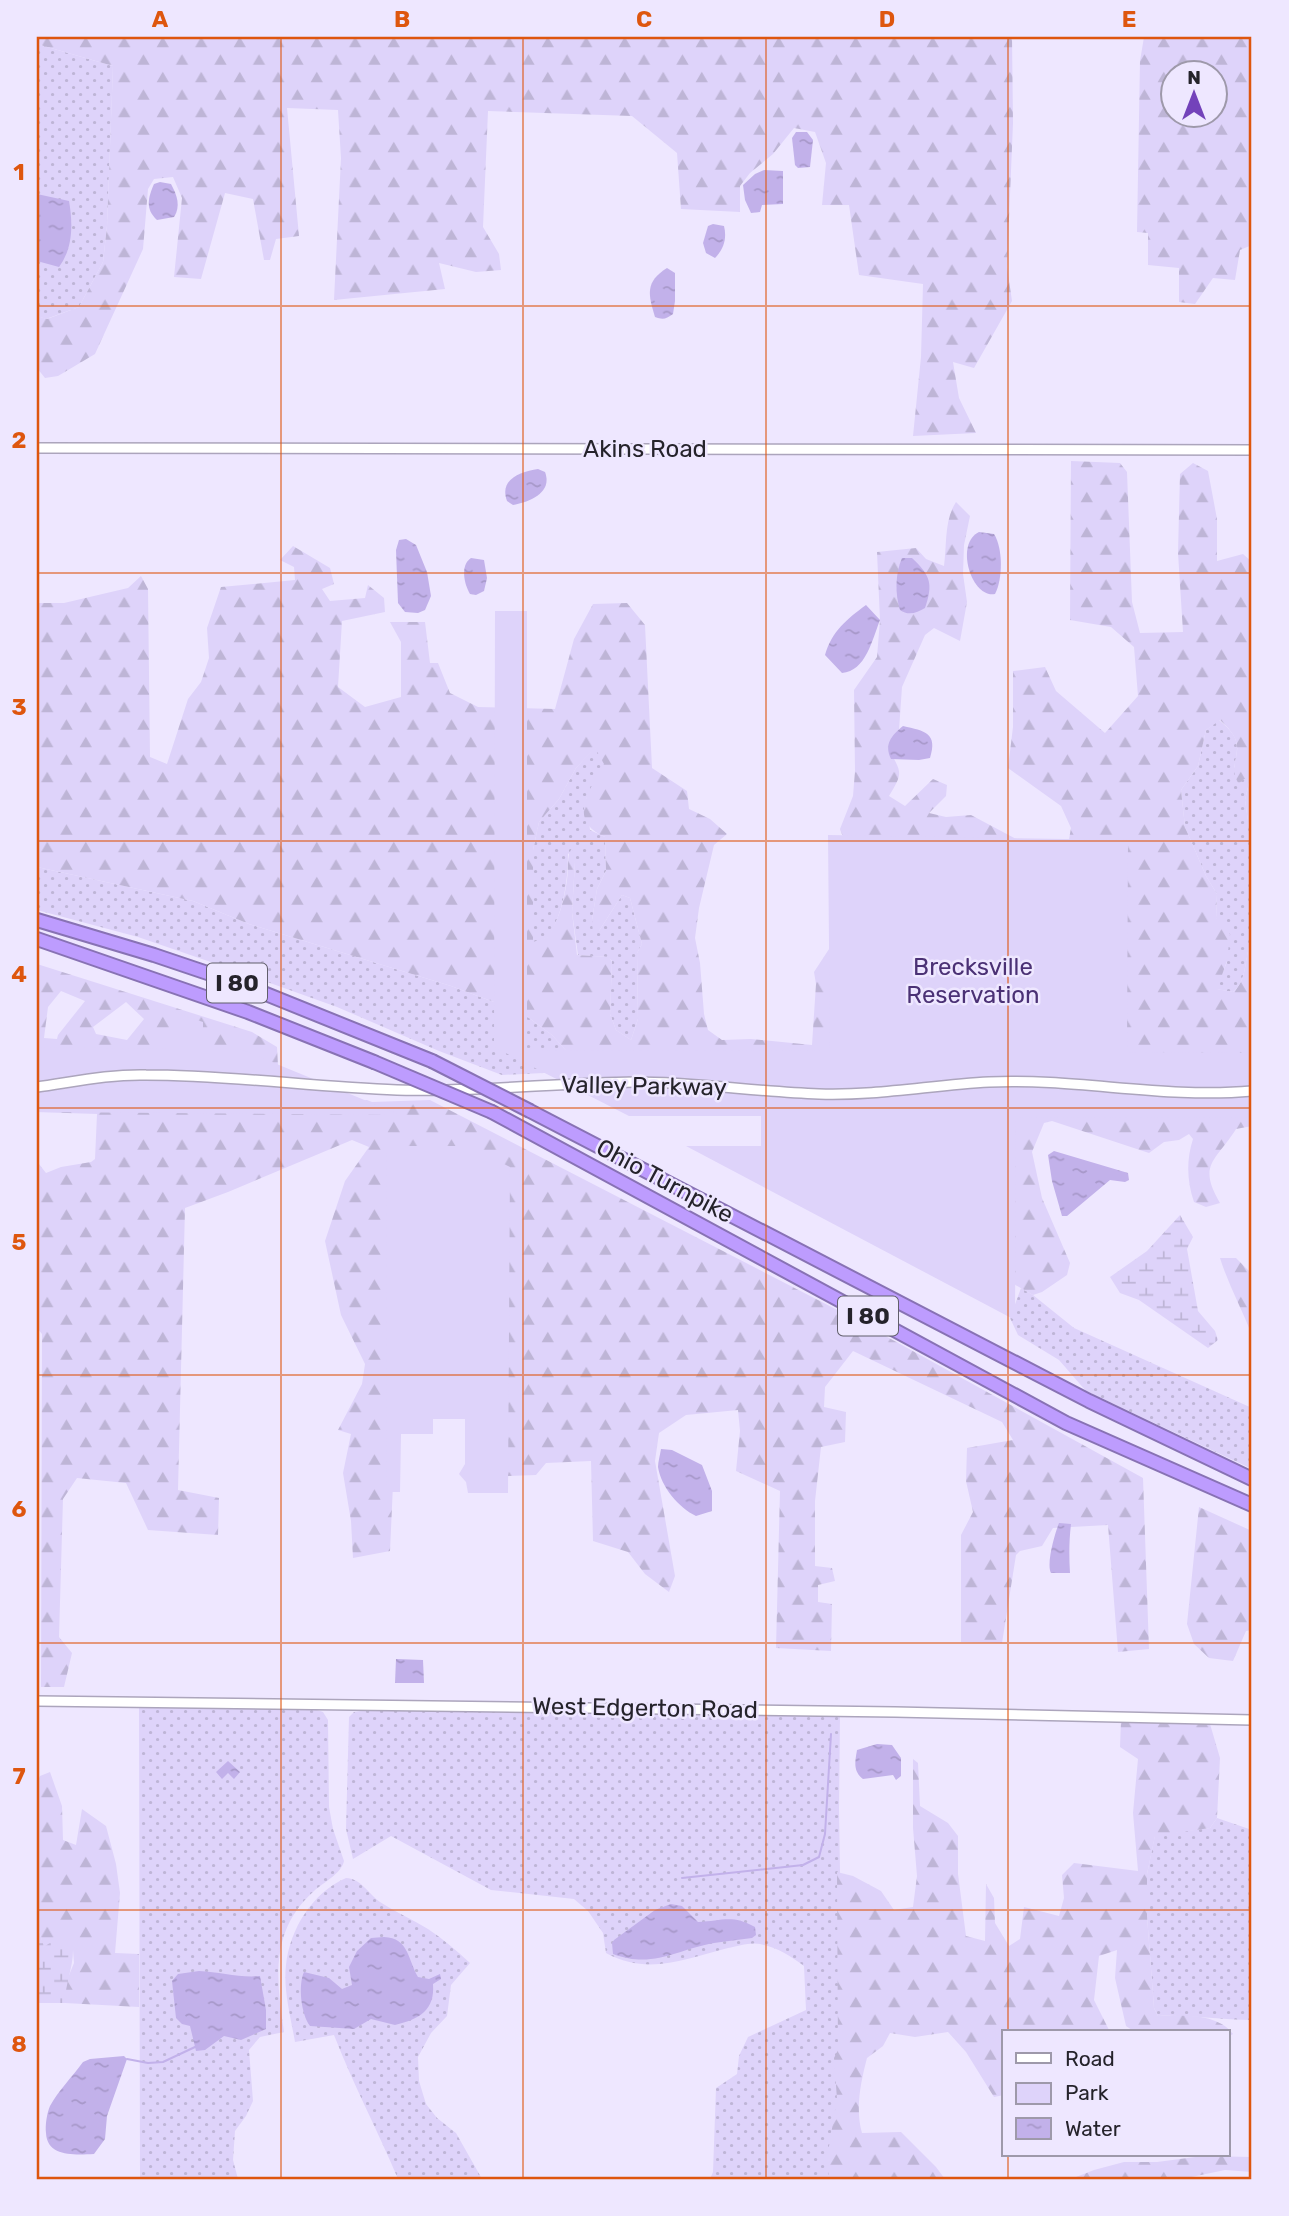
<svg xmlns="http://www.w3.org/2000/svg" width="1289" height="2216" font-family="Rubik,sans-serif">
<style>
.grass{fill:url(#grass-dots)}
.forest{fill:url(#forest-firs);fill-rule:evenodd}
.wetland{fill:url(#wetland-marsh)}
.green{fill:#ded3fa}
.water{fill:url(#water-ripples)}
.lines{fill:none;stroke-linecap:round;stroke-linejoin:round}
.stream{stroke:#c2b1ea;stroke-width:2}
.tertiary-casing{stroke:#aca5bc;stroke-width:12}
.motorway-casing{stroke:#8872b4;stroke-width:16}
.tertiary{stroke:#fff;stroke-width:9}
.motorway{stroke:#bd9cfe;stroke-width:12}
.motorway-bridge-casing{stroke:#8872b4;stroke-width:16;stroke-linecap:butt}
.motorway-bridge{stroke:#bd9cfe;stroke-width:12}
.grid{fill:none;stroke:#de560e;stroke-width:2;stroke-opacity:0.55}
.labels{text-anchor:middle;stroke-width:5;stroke-linejoin:round;paint-order:stroke}
.shield{fill:#eee7ff;stroke:#615e6b;stroke-width:2}
.shield-label{font-size:23px;font-weight:bold;fill:#25232b}
.street-label{font-size:24px;fill:#25232b;stroke:#eee7ff}
.park-label{font-size:24px;fill:#4b3175;stroke:#eee7ff}
.neatline{fill:none;stroke:#de560e;stroke-width:2.5}
.grid-label{font-size:23px;text-anchor:middle;font-weight:bold;fill:#de560e}
</style>
<defs>
<pattern id="grass-dots" width="8" height="8" patternUnits="userSpaceOnUse" patternTransform="scale(1.75)"><rect width="8" height="8" fill="#ded3fa"/><path d="M2 2h.1M6 6h.1" fill="none" stroke="#beb5d6" stroke-width="1.8" stroke-linecap="round"/></pattern>
<pattern id="forest-firs" width="22" height="20" patternUnits="userSpaceOnUse" patternTransform="scale(1.75)"><rect width="22" height="20" fill="#ded3fa"/><path d="M5 1l3.5 6h-7zM16 11l3.5 6h-7z" fill="#beb5d6"/></pattern>
<pattern id="wetland-marsh" width="20" height="14" patternUnits="userSpaceOnUse" patternTransform="scale(1.75)"><rect width="20" height="14" fill="#ded3fa"/><path d="M1 5h8M5 5V1M11 12h8M15 12V8" fill="none" stroke="#beb5d6"/></pattern>
<pattern id="water-ripples" width="26" height="14" patternUnits="userSpaceOnUse" patternTransform="scale(1.75)"><rect width="26" height="14" fill="#c2b1ea"/><path d="M2 4q2-2 4 0t4 0M15 11q2-2 4 0t4 0" fill="none" stroke="#a798c9"/></pattern>
</defs>
<rect width="100%" height="100%" fill="#eee7ff"/>
<g class="grass">
<path d="M37 44 113 66 107 226 103 262 79 307 46 319 37 316Z"/>
<path d="M1219 720C1238 736 1240 743 1234 767L1243 779 1250 778 1245 800 1252 849V940C1243 957 1249 979 1233 992L1216 989 1227 962 1216 918 1217 894 1206 876 1185 827 1181 790 1198 766 1206 730Z"/>
<path d="M595 747 605 764 586 799 590 830 605 837 606 871 597 889 592 920 599 931 622 895 630 898 642 944 637 953 638 1019 631 1040 616 1030 610 1014 612 961 608 957 578 955 572 912 575 862 568 853C568 884 563 911 549 937L533 943V850L539 822 559 799 576 768Z"/>
<path d="M37 867 193 901 249 924 451 986 521 1012 552 1035 579 1065 564 1072 502 1075 439 1051 337 1007 231 969 138 937 37 910Z"/>
<path d="M1021 1288 1033 1295 1074 1328 1252 1408V1469L1086 1391 1059 1360 1018 1335 1010 1318Z"/>
<path d="M139 1705 314 1709 323 1712 328 1720 329 1807 333 1829 344 1861C341 1874 324 1882 314 1891 270 1930 276 1979 284 2032L260 2037 249 2050 253 2101 246 2116 235 2131 233 2160 238 2179H140Z"/>
<path d="M382 1708 840 1715 839 1809 845 2179H710L713 2172 716 2088 737 2074 739 2056 748 2037 806 2010 804 1966C791 1956 777 1947 760 1944 751 1942 737 1946 728 1948 685 1959 648 1976 606 1953L603 1933 588 1911 574 1899 491 1890 391 1836 353 1859 346 1829 349 1717 354 1712Z"/>
<path d="M1217 1818 1252 1830V2020C1220 2020 1190 2015 1158 2016L1154 2008 1147 1916V1874L1155 1835 1210 1828Z"/>
<path d="M346 1878C360 1878 368 1893 380 1902 395 1912 412 1919 428 1929 443 1939 457 1951 470 1963L451 1985 447 2016 431 2033 418 2057 419 2081 426 2104 437 2118 456 2133 482 2179H398C378 2131 353 2084 334 2035L295 2042C291 2018 283 1990 286 1965 290 1929 312 1893 346 1878Z"/>
</g>
<g class="forest">
<path d="M37 37H1012L1013 123 1007 267 1012 301 974 368 953 362 959 398 976 433 913 436 921 357 923 284 859 275 849 205H822L826 163 815 132 794 128 773 154 750 173 740 186V212L681 209 677 153 632 116 488 111 483 227 499 254 501 270 476 272 439 263 445 289 334 300 341 158 338 110 287 108 299 236 276 239 270 260H264L253 199 225 193 201 279 174 277 182 198 173 177 154 179 148 189 143 249 95 354 58 376 45 378 37 368V316L47 319 79 307 103 262 107 226 113 66 37 44Z"/>
<path d="M1144 37H1252V245L1240 250 1235 280 1213 278 1195 304 1179 302V268L1148 265V233L1137 232 1140 61ZM1174 74H1216V116H1174Z"/>
<path d="M1071 461 1120 463 1127 472 1132 602 1140 633 1183 632 1178 553 1180 474 1193 463 1208 471 1217 519V561L1243 554 1252 562V849L1245 800 1250 779H1243L1239 784C1223 759 1255 751 1220 720L1206 730 1198 766 1181 790 1185 827 1206 876 1217 894 1216 918 1230 934 1227 961 1217 989 1233 992C1249 979 1243 957 1252 940V1075L579 1065 552 1035 521 1012 451 986 249 924 193 901 37 867V603H64L128 588 141 576 148 589 150 757 167 764 188 699 201 682 209 658 207 628 221 587 295 580 294 567 280 560 293 546 330 568 334 584 322 589 330 601 365 598 368 585 384 598 385 612 342 621 338 687 365 707 401 697V642L390 622H425L430 663H438L450 693 478 707 555 709 574 639 593 604 627 603 645 625 652 768 687 791 689 809 710 819 727 834 714 845 699 908 695 938 700 963 704 1014 708 1030 722 1040 751 1039 812 1045 816 984 814 972 848 920V850L840 829 853 796 855 771 854 690 877 657 880 620 877 552 916 548 926 559 944 566C947 545 944 520 956 502L970 516 964 545 963 574 967 602 960 641 934 628 925 635 902 687 899 730 889 750C902 773 903 773 889 796L905 806 933 779 947 785 946 796 929 813 946 817 971 815 1031 847 1066 856 1071 828 1061 806 1008 768 1013 727V671L1045 667 1056 691 1105 733 1138 696 1134 647 1111 627 1070 620ZM595 748 604 764C590 790 566 820 605 837L606 871 597 889 592 920 593 933 599 931 622 895 630 898 642 944 637 953 638 1019 631 1040 616 1030 610 1014 612 962 609 957 577 955 572 912 575 862 572 848C566 857 569 868 567 880 564 901 559 919 548 937L533 942V850L539 822 559 799 576 768Z"/>
<path d="M37 964 252 1032 277 1047 278 1066 37 1075ZM61 991 85 1001 58 1035 57 1039 44 1038 48 1007ZM126 1002 144 1019 127 1040 96 1034 93 1027Z"/>
<path d="M367 1100 372 1102 430 1100 851 1317 1143 1478 1149 1649 1118 1652 1108 1525 1053 1528 1042 1546 1020 1551 1016 1555 1002 1643 961 1642V1535L973 1512 966 1481 967 1448 1013 1440 1002 1422 853 1351 825 1387 824 1407 846 1412 845 1442 821 1447 815 1501V1566L832 1568 835 1581 818 1585V1602L832 1604 831 1651 776 1648 780 1491 736 1471 740 1431 738 1410 686 1415 659 1433 655 1461 675 1576 669 1592 645 1574 628 1552 593 1541 591 1461 546 1463 536 1475 480 1477 473 1410 396 1418 390 1551 353 1558 351 1521 343 1473 351 1434 338 1430 362 1384 365 1364 341 1315 325 1241 345 1181 369 1147 352 1140 228 1192 185 1208 178 1490 219 1498 218 1535 148 1530 126 1483 77 1478 63 1499 59 1637 72 1653 64 1687H41L42 1334 37 1328V1136L39 1164 46 1173 61 1167 91 1162 95 1159 97 1114 37 1112Z"/>
<path d="M1252 1100V1126L1236 1129C1216 1161 1197 1164 1220 1203L1206 1207 1194 1202C1187 1181 1186 1161 1193 1139L1189 1134 1179 1140 1164 1142 1149 1153 1052 1121 1044 1123 1032 1152 1042 1198 1070 1263 1067 1275 1042 1292 1033 1295 943 1244 856 1123Z"/>
<path d="M1220 1258H1236L1249 1271 1252 1279V1335C1242 1309 1228 1284 1220 1258Z"/>
<path d="M1199 1507 1252 1531V1630L1246 1631 1233 1661 1209 1658 1194 1644 1187 1624Z"/>
<path d="M1121 1721 1210 1724 1220 1758 1217 1818 1210 1828 1155 1836 1147 1874V1916L1154 2008 1158 2016C1183 2016 1216 2012 1233 2034L1228 2037V2032H1135L1126 2026 1115 1978 1117 1950 1099 1956 1094 2000 1110 2032H1004V2095L994 2097 966 2052 948 2032 915 2037 890 2033 883 2046 867 2058C861 2081 855 2109 862 2133L901 2132 936 2167 945 2179H829L827 2158 837 2099 834 2058 838 2050 837 1872 853 1876 881 1891 894 1910 913 1907 917 1876 913 1828V1759L918 1763 920 1806 948 1823 958 1836V1874L966 1936 985 1941 986 1884 994 1898 995 1923 1009 1946 1020 1939 1024 1907 1059 1916 1064 1898 1062 1875 1074 1863 1138 1871 1133 1813 1138 1759 1120 1747Z"/>
<path d="M50 1772 62 1806 63 1840 76 1845 82 1809 106 1826 116 1864 120 1893 115 1953 139 1954V2007L65 2003V1985L74 1963 73 1950 44 1948 37 1924V1782L40 1776Z"/>
<path d="M1203 2156 1252 2157V2172L1225 2170 1182 2179H1071L1094 2170 1124 2162H1157Z"/>
</g>
<g class="wetland">
<path d="M1180 1215 1193 1237 1187 1249 1198 1311 1215 1331 1218 1340 1208 1348 1139 1300 1120 1293 1110 1277 1147 1251Z"/>
<path d="M37 1924 44 1947 61 1935 73 1950C73 1969 65 1983 65 2003H37Z"/>
</g>
<g class="green">
<path d="M495 611H527V1050L830 1051 828 835 1128 840 1127 1052 1252 1053V1118L1016 1117 1015 1320 686 1146H761V1116H629L494 1047Z"/>
<path d="M170 1011 203 1022V1049H240L401 1115 37 1112V1047L170 1049Z"/>
<path d="M387 1146H468L510 1167 508 1493H468L466 1482 459 1474 465 1464V1419H433V1434H401L400 1492H386Z"/>
</g>
<g class="water">
<path d="M796 132H807L813 140 810 167 798 168 795 165 792 138Z"/>
<path d="M764 170 783 171V204L762 205 760 212 751 213 745 200 743 185 755 174Z"/>
<path d="M160 182 171 184C177 195 181 206 174 217L157 220C145 209 148 198 154 184Z"/>
<path d="M37 194 69 201C73 224 73 248 59 267L37 261Z"/>
<path d="M713 224 724 226C727 238 724 249 715 258L706 253 703 243 708 226Z"/>
<path d="M667 268 675 273V301L673 314C666 319 663 320 655 317 648 294 645 282 667 268Z"/>
<path d="M538 469 545 472C553 493 529 502 513 505L507 501C499 479 520 472 538 469Z"/>
<path d="M979 532 994 534C1003 548 1003 579 995 594 972 599 954 544 979 532Z"/>
<path d="M406 539 416 545 427 572 431 596 425 610 418 613 405 612 398 603 396 550 399 540Z"/>
<path d="M471 558 484 560 487 578 484 591 476 595 470 594C464 584 460 565 471 558Z"/>
<path d="M902 558H912C931 576 933 584 925 608 917 613 908 616 900 610 895 594 895 574 902 558Z"/>
<path d="M866 605 880 620C872 640 866 671 842 673L825 655C832 631 847 619 866 605Z"/>
<path d="M903 726C925 731 938 733 930 758L919 760 891 759C884 744 891 736 903 726Z"/>
<path d="M1054 1151 1128 1173 1129 1180 1125 1182 1110 1180 1067 1216H1062L1052 1181 1048 1155Z"/>
<path d="M661 1449 672 1450 702 1465 712 1491V1511L696 1516C679 1508 661 1487 658 1467 658 1462 660 1455 661 1449Z"/>
<path d="M1059 1523 1071 1524C1069 1541 1069 1557 1070 1573H1051C1046 1564 1055 1533 1059 1523Z"/>
<path d="M396 1659 423 1660 424 1683H395Z"/>
<path d="M877 1744 892 1745 901 1758V1776L896 1780 893 1775 863 1779C853 1771 855 1762 857 1750Z"/>
<path d="M228 1761 240 1772 234 1779 228 1773 222 1779 216 1772Z"/>
<path d="M671 1904 682 1906 698 1922C722 1921 732 1914 755 1927L756 1935 752 1938C739 1940 726 1941 714 1943 675 1950 653 1969 613 1954L612 1943 614 1940 655 1910Z"/>
<path d="M384 1937C409 1938 408 1960 418 1977L429 1979 440 1974 441 1979 433 1984C435 2010 420 2019 395 2025L371 2019 354 2029 310 2026C301 2014 298 1985 304 1972L329 1978 342 1989 352 1985 349 1967 357 1951 371 1938Z"/>
<path d="M199 1971C220 1972 240 1978 260 1976L266 2010V2029L241 2040 224 2036 205 2050 196 2051 190 2026 182 2024 176 2018 172 1981 178 1974Z"/>
<path d="M124 2056 127 2059 107 2116 105 2139 94 2154C75 2155 47 2157 46 2133 45 2125 47 2113 50 2106 58 2091 73 2076 83 2062L90 2059Z"/>
</g>
<g class="lines">
<g class="stream">
<path d="M682 1878 803 1865 819 1857 825 1834 831 1734"/>
<path d="M127 2059 148 2063 163 2062 195 2047"/>
</g>
<defs>
<g id="tertiary">
<path d="M37 448 1252 450"/>
<path d="M37 1087C73 1082 110 1074 146 1075 230 1075 313 1087 397 1090 476 1092 556 1083 635 1082 697 1082 757 1092 819 1094 876 1096 932 1085 989 1082 1077 1078 1164 1099 1252 1091"/>
<path d="M37 1701 895 1712 1252 1720"/>
</g>
<g id="motorway">
<path d="M37 920 154 955 246 986 432 1061"/>
<path d="M37 939 248 1012 374 1062"/>
<path d="M530 1111 1089 1401 1252 1479"/>
<path d="M492 1112 1066 1423 1252 1505"/>
</g>
</defs>
<use href="#tertiary" class="tertiary-casing"/>
<use href="#motorway" class="motorway-casing"/>
<use href="#tertiary" class="tertiary"/>
<use href="#motorway" class="motorway"/>
<defs>
<g id="motorway-bridge">
<path d="M432 1061 530 1111"/>
<path d="M374 1062 492 1112"/>
</g>
</defs>
<use href="#motorway-bridge" class="motorway-bridge-casing"/>
<use href="#motorway-bridge" class="motorway-bridge"/>
</g>
<path class="grid" d="M281 37V2179M523 37V2179M766 37V2179M1008 37V2032M37 306H1252M37 573H1252M37 841H1252M37 1108H1252M37 1375H1252M37 1643H1252M37 1910H1252M1008 2155V2179"/>
<g class="labels">
<g class="shield">
<rect x="207" y="963.5" width="60" height="39" rx="5"/>
<rect x="838" y="1296.5" width="60" height="39" rx="5"/>
</g>
<g class="shield-label">
<text x="237" y="991">I 80</text>
<text x="868" y="1324">I 80</text>
</g>
<g class="street-label">
<text x="645" y="457">Akins Road</text>
<text transform="translate(644 1086) rotate(1)" y="8">Valley Parkway</text>
<text transform="translate(665 1181) rotate(28)" y="8">Ohio Turnpike</text>
<text transform="translate(645 1708) rotate(1)" y="8">West Edgerton Road</text>
</g>
<g class="park-label">
<text x="973" y="975">Brecksville<tspan x="973" dy="28">Reservation</tspan></text>
</g>
</g>
<rect width="1289" height="2216" fill="none" stroke="#eee7ff" stroke-width="77"/>
<rect x="1002" y="2030" width="228" height="126" fill="#eee7ff" stroke="#9e99aa" stroke-width="2"/>
<rect x="1016" y="2053" width="35" height="10" fill="#ffffff" stroke="#9e99aa" stroke-width="2"/>
<text x="1065" y="2066" font-size="21" fill="#25232b">Road</text>
<rect x="1016" y="2083" width="35" height="21" fill="#ded3fa" stroke="#9e99aa" stroke-width="2"/>
<text x="1065" y="2100" font-size="21" fill="#25232b">Park</text>
<rect x="1016" y="2118" width="35" height="21" fill="url(#water-ripples)" stroke="#9e99aa" stroke-width="2"/>
<text x="1065" y="2136" font-size="21" fill="#25232b">Water</text>
<g transform="translate(1194 94)"><circle r="33" fill="#eee7ff" stroke="#9e99aa" stroke-width="2"/>
<path d="M0-5L12 26L0 18L-12 26Z" fill="#7342ba"/>
<text y="-10" font-size="19" font-weight="bold" text-anchor="middle" fill="#25232b">N</text>
</g>
<rect x="38" y="38" width="1212" height="2140" class="neatline"/>
<g class="grid-label">
<text x="160" y="27">A</text>
<text x="402" y="27">B</text>
<text x="644" y="27">C</text>
<text x="887" y="27">D</text>
<text x="1129" y="27">E</text>
<text x="19" y="180">1</text>
<text x="19" y="448">2</text>
<text x="19" y="715">3</text>
<text x="19" y="982">4</text>
<text x="19" y="1250">5</text>
<text x="19" y="1517">6</text>
<text x="19" y="1784">7</text>
<text x="19" y="2052">8</text>
</g>
</svg>
